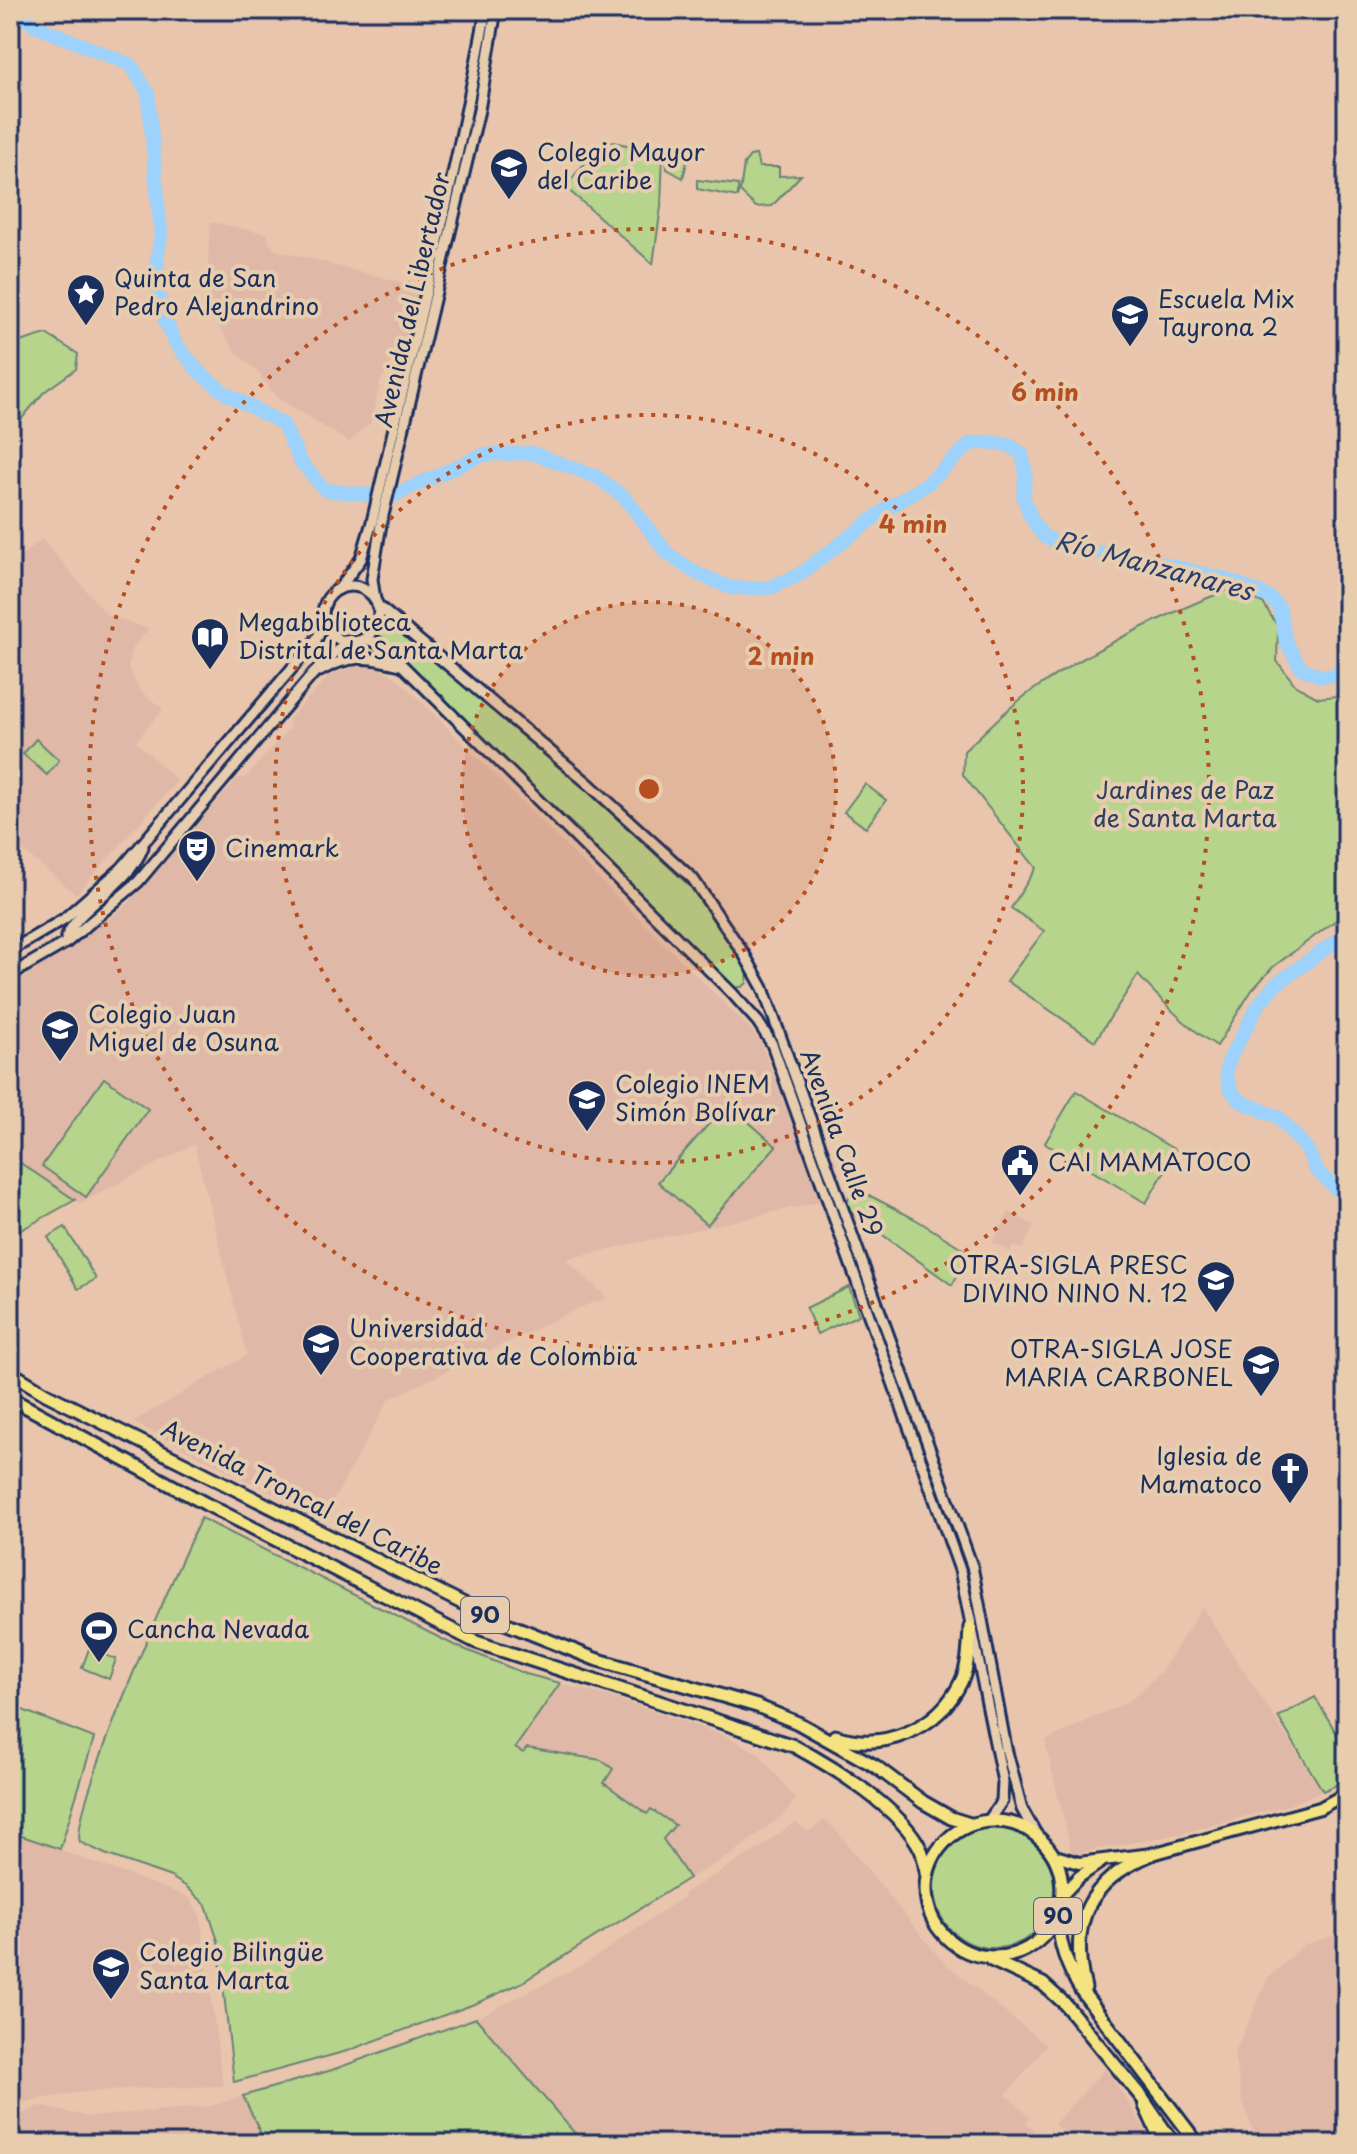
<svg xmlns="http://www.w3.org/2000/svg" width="1357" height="2154" font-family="'Playpen Sans',sans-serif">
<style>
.built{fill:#dfb8a7}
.green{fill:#b7d48c;stroke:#698275;stroke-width:2}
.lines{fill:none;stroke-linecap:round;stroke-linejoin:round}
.river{stroke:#9cd2fb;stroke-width:14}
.secondary-casing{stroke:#1b2f5e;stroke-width:15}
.primary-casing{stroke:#1b2f5e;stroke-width:16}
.trunk-casing{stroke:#1b2f5e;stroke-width:17}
.secondary{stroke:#e7cdae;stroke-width:9}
.primary{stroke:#f5e382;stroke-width:10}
.trunk{stroke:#f5e382;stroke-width:11}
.ring{fill:none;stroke:#b54e20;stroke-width:4;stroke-dasharray:4 8}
.labels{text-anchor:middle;stroke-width:8;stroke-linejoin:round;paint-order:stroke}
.shield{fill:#e7cdae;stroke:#585e76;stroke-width:2}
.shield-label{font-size:22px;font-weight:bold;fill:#1b2f5e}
.poi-label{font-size:24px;fill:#1b2f5e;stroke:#e7cdae;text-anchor:start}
.street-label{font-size:24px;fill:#1b2f5e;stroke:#e7cdae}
.park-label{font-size:24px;fill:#2b4063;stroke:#e7cdae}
.water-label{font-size:26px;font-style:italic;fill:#283f6e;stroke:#e7cdae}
.centre{fill:#b54e20;stroke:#e7cdae;stroke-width:4}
.ring-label{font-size:24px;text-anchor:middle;font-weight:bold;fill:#b54e20;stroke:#e7cdae;stroke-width:8;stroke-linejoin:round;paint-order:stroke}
</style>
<rect width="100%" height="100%" fill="#e8c5ac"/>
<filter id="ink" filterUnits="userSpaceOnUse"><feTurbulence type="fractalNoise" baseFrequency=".0125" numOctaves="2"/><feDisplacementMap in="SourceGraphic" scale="16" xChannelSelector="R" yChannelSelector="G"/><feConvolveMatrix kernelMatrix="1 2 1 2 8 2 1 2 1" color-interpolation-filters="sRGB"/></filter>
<g filter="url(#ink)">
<g class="built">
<path d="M211 222 268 234V242L275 250 423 288 412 328 380 382 371 422 349 442 278 398 254 368 234 350 220 328 209 308 208 256Z"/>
<path d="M42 539 107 615 149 629 133 647 128 667 140 691 163 709 136 741 177 781 76 894 10 840V565Z"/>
<path d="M364 666 382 670 397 678 753 1032 761 1044 823 1201 566 1259 607 1298 581 1307 389 1399 323 1519 133 1422 247 1355 194 1144 80 1203 10 1156V988L125 907 238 778H245L291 727 288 720 329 676 353 667Z"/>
<path d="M1009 1212 1034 1226 1022 1249 1013 1246 1010 1251 992 1243Z"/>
<path d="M1202 1607 1322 1791 1289 1805 1179 1834 1072 1854 1045 1741 1131 1700 1162 1671Z"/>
<path d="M561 1684 614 1698 729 1737 759 1754 796 1799 785 1813 732 1854 689 1878 663 1839 674 1825 651 1809 647 1814 603 1783 613 1769 601 1760 528 1748 523 1753 515 1748Z"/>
<path d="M825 1820 834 1828 942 1961 1046 2045 1006 2095 1030 2117 1026 2123 1034 2130 1022 2144H584L476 2018 590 1961 682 1898 685 1893 761 1847 795 1822 808 1832Z"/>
<path d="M10 1832 189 1897 200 1916 223 2086 125 2089 74 2093 24 2102 10 2107Z"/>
<path d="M1341 1933 1347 1937V2144H1254L1256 2138 1242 2100 1234 2054 1268 1978 1304 1945Z"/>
<path d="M1106 2068 1148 2134 1153 2144H1077L1054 2124Z"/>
<path d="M243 2096 266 2144H10V2120L40 2106 89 2117 212 2106Z"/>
</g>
<g class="green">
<path d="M604 140 663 153 661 207 653 264 565 187Z"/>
<path d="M666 155 688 158 683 178 667 169Z"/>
<path d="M756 155 759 167H779V176L801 175 772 206 756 207 740 192 744 164 750 156Z"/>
<path d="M697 180 738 185V197L697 189Z"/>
<path d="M46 334 78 354 76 369 44 392 13 429 10 427V345Z"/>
<path d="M1230 589 1263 603 1278 627 1277 661 1296 686 1318 698 1347 695V912L1273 967 1252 990 1217 1046C1186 1027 1163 1002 1138 975L1095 1041 1007 981 1044 931 1011 908 1036 868 963 775 964 751C986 731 1008 707 1033 690 1094 648 1161 616 1230 589Z"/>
<path d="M386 613 512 721 695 891 721 924 748 971 747 983 742 987H729L582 833 474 731 377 633Z"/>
<path d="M36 739 59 760 47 775 23 754Z"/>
<path d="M865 784 886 800 866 828 844 812Z"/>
<path d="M104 1078 148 1109 86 1197 42 1166Z"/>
<path d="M1076 1091 1177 1151 1146 1203 1045 1143Z"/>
<path d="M727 1103 776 1146 707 1225 658 1182Z"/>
<path d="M10 1156 75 1200 10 1236Z"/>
<path d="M855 1188 915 1219 970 1253 952 1285 844 1207Z"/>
<path d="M65 1227 96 1279 78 1289 48 1237Z"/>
<path d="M849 1287 859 1315 817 1334 806 1308Z"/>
<path d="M201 1518 454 1645 526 1674 560 1683 515 1748 523 1753 527 1748 601 1760 613 1769 604 1783 647 1814 651 1809 675 1825 663 1839 689 1878 521 1983 477 2003 347 2051 234 2082 218 1941 206 1905 187 1887 171 1877 105 1854 80 1842C69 1810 180 1562 201 1518Z"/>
<path d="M89 1649 116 1659 109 1679 82 1668Z"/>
<path d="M1315 1697 1347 1751 1343 1782 1323 1791 1278 1717Z"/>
<path d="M10 1705 94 1738 60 1849 10 1832Z"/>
<circle cx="994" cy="1888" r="60"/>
<path d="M476 2018 584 2144H266L243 2096 332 2070Z"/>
</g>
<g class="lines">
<g class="river">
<path d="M12 10 36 26 131 65 148 93 161 235 157 260 160 309 176 344 199 372 225 393 283 424 300 461 325 490 390 497 482 455 532 453 597 477 625 498 668 554 694 572 731 588H769L799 575 882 512 927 484 970 444 987 442 1003 444 1011 446 1022 454 1026 472 1023 496 1032 520 1044 537 1074 549 1140 558 1225 579 1269 597 1279 607 1286 642 1301 668 1320 676H1331L1347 667"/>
<path d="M1347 933 1274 986 1259 1004 1229 1060 1226 1072 1230 1089 1240 1101 1278 1117 1307 1149 1316 1170 1347 1199"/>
</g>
<defs>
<g id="secondary">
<circle cx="351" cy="614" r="28"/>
<path d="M339 589 361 559 372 522C411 352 455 182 486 10"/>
<path d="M375 600 372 579 381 524 479 110 496 10"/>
<path d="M377 605 590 785 693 879 744 954 763 988 972 1566 1006 1748 1022 1809 1036 1834"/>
<path d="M364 639 379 643 403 666 732 993 758 1022 772 1044 960 1570 1003 1782 1002 1801 989 1820"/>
<path d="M320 671C352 653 367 657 401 665"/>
<path d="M67 942 66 938C79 904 128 887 143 847"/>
<path d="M10 951 64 919 121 869 316 640 325 623"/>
<path d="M10 975 67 942 138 882 313 674 347 641"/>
</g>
<g id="primary">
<path d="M1055 1856 1079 1863 1152 1854 1320 1808 1347 1793"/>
<path d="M1063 1894 1079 1877 1101 1862"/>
<path d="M1144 2105 1162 2144"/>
</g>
<g id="trunk">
<path d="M10 1372 46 1394 490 1617 595 1659 757 1706 798 1723 875 1766 923 1802 951 1818 970 1824"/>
<path d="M10 1398 206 1504 476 1642 794 1746C833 1767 902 1809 921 1850 924 1857 925 1867 927 1875"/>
<path d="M835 1736C884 1752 938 1729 961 1682 969 1665 969 1645 970 1627"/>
<circle cx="994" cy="1889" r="68"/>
<path d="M1058 1917C1059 1945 1067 1966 1081 1990L1198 2144"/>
<path d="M991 1960 1043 1984 1064 2003 1143 2099 1174 2144"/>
<path d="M1085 1988C1068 1922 1089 1880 1152 1854"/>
</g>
</defs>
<use href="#secondary" class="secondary-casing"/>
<use href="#primary" class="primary-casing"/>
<use href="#trunk" class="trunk-casing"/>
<use href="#secondary" class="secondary"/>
<use href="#primary" class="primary"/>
<use href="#trunk" class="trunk"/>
</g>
</g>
<circle cx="649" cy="789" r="187" fill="#b54e20" fill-opacity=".12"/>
<g class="ring">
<circle cx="649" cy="789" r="187"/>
<circle cx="649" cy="789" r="374"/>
<circle cx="649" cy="789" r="560"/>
</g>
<defs>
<symbol id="school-pin" viewBox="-11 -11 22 30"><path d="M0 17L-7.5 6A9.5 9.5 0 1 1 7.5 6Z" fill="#1b2f5e" stroke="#e7cdae"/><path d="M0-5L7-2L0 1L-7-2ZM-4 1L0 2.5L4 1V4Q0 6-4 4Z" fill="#fff"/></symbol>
<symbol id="sight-pin" viewBox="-11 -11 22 30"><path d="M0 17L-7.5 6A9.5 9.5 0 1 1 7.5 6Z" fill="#1b2f5e" stroke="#e7cdae"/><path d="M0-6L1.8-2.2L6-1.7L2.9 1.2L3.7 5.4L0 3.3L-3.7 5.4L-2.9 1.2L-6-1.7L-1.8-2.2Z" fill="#fff"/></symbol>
<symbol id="library-pin" viewBox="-11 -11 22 30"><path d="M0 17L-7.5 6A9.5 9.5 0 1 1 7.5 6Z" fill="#1b2f5e" stroke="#e7cdae"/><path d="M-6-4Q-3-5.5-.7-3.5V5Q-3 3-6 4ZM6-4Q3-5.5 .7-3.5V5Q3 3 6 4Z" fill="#fff"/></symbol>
<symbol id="theatre-pin" viewBox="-11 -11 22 30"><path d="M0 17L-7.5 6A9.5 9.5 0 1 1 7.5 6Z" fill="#1b2f5e" stroke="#e7cdae"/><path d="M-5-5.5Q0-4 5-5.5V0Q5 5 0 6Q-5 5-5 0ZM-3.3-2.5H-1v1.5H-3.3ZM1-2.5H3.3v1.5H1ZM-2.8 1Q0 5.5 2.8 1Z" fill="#fff"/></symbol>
<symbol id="civic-pin" viewBox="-11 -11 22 30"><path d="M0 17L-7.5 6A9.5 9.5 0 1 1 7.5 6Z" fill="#1b2f5e" stroke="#e7cdae"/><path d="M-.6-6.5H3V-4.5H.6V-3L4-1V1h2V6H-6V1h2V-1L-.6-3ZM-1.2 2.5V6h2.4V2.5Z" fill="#fff"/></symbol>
<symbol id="university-pin" viewBox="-11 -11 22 30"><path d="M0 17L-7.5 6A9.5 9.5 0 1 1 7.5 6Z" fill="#1b2f5e" stroke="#e7cdae"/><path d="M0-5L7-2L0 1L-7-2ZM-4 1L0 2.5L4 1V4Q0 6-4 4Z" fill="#fff"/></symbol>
<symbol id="church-pin" viewBox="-11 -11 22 30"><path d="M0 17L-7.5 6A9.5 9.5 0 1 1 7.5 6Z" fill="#1b2f5e" stroke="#e7cdae"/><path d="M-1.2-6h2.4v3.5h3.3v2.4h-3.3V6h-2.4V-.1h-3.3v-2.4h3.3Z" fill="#fff"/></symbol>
<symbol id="stadium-pin" viewBox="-11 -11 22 30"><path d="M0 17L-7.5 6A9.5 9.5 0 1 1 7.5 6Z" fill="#1b2f5e" stroke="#e7cdae"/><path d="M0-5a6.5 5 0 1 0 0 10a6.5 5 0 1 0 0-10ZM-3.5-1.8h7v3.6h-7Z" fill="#fff"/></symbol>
</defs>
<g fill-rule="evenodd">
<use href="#school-pin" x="487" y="145" width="44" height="60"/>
<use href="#sight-pin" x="64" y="271" width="44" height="60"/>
<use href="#school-pin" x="1108" y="292" width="44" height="60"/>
<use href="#library-pin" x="188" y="615" width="44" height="60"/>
<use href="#theatre-pin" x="175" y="827" width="44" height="60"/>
<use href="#school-pin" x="38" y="1007" width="44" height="60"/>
<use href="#school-pin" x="565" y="1077" width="44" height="60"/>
<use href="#civic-pin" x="998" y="1141" width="44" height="60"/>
<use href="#school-pin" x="1194" y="1258" width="44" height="60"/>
<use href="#university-pin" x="299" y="1321" width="44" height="60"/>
<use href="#school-pin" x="1239" y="1342" width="44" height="60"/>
<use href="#church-pin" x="1268" y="1449" width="44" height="60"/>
<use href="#stadium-pin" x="77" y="1608" width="44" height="60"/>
<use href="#school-pin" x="89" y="1945" width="44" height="60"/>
</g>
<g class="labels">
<g class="shield">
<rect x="461" y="1597" width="48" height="36" rx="6"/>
<rect x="1034" y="1898" width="48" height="36" rx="6"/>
</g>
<g class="shield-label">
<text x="485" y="1623">90</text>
<text x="1058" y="1924">90</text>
</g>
<g class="poi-label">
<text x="537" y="161">Colegio Mayor<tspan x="537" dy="28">del Caribe</tspan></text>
<text x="114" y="287">Quinta de San<tspan x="114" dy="28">Pedro Alejandrino</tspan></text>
<text x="1158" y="308">Escuela Mix<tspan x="1158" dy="28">Tayrona 2</tspan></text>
<text x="238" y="631">Megabiblioteca<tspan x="238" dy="28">Distrital de Santa Marta</tspan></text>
<text x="225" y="857">Cinemark</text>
<text x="88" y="1023">Colegio Juan<tspan x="88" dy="28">Miguel de Osuna</tspan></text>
<text x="615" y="1093">Colegio INEM<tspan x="615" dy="28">Simón Bolívar</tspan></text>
<text x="1048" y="1171">CAI MAMATOCO</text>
<text x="1188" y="1274" text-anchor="end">OTRA-SIGLA PRESC<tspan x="1188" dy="28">DIVINO NINO N. 12</tspan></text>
<text x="349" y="1337">Universidad<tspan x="349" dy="28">Cooperativa de Colombia</tspan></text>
<text x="1233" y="1358" text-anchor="end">OTRA-SIGLA JOSE<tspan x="1233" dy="28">MARIA CARBONEL</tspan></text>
<text x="1262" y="1465" text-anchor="end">Iglesia de<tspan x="1262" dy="28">Mamatoco</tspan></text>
<text x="127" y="1638">Cancha Nevada</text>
<text x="139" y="1961">Colegio Bilingüe<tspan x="139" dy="28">Santa Marta</tspan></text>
</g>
<g class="street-label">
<text transform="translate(413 300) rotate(-77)" y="8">Avenida del Libertador</text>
<text transform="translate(841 1143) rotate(70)" y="8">Avenida Calle 29</text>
<text transform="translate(302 1498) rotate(27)" y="8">Avenida Troncal del Caribe</text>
</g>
<g class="park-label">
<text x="1185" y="799">Jardines de Paz<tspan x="1185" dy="28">de Santa Marta</tspan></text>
</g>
<g class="water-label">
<text transform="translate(1154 566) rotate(15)" y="9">Río Manzanares</text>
</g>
</g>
<circle cx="649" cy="789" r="12" class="centre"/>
<g class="ring-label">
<text x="1045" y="401">6 min</text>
<text x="913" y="533">4 min</text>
<text x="781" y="665">2 min</text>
</g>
<rect width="1357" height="2154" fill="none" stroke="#e7cdae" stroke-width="40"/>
<rect x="20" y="20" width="1317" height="2114" fill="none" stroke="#1b2f5e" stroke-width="3" filter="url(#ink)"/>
</svg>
